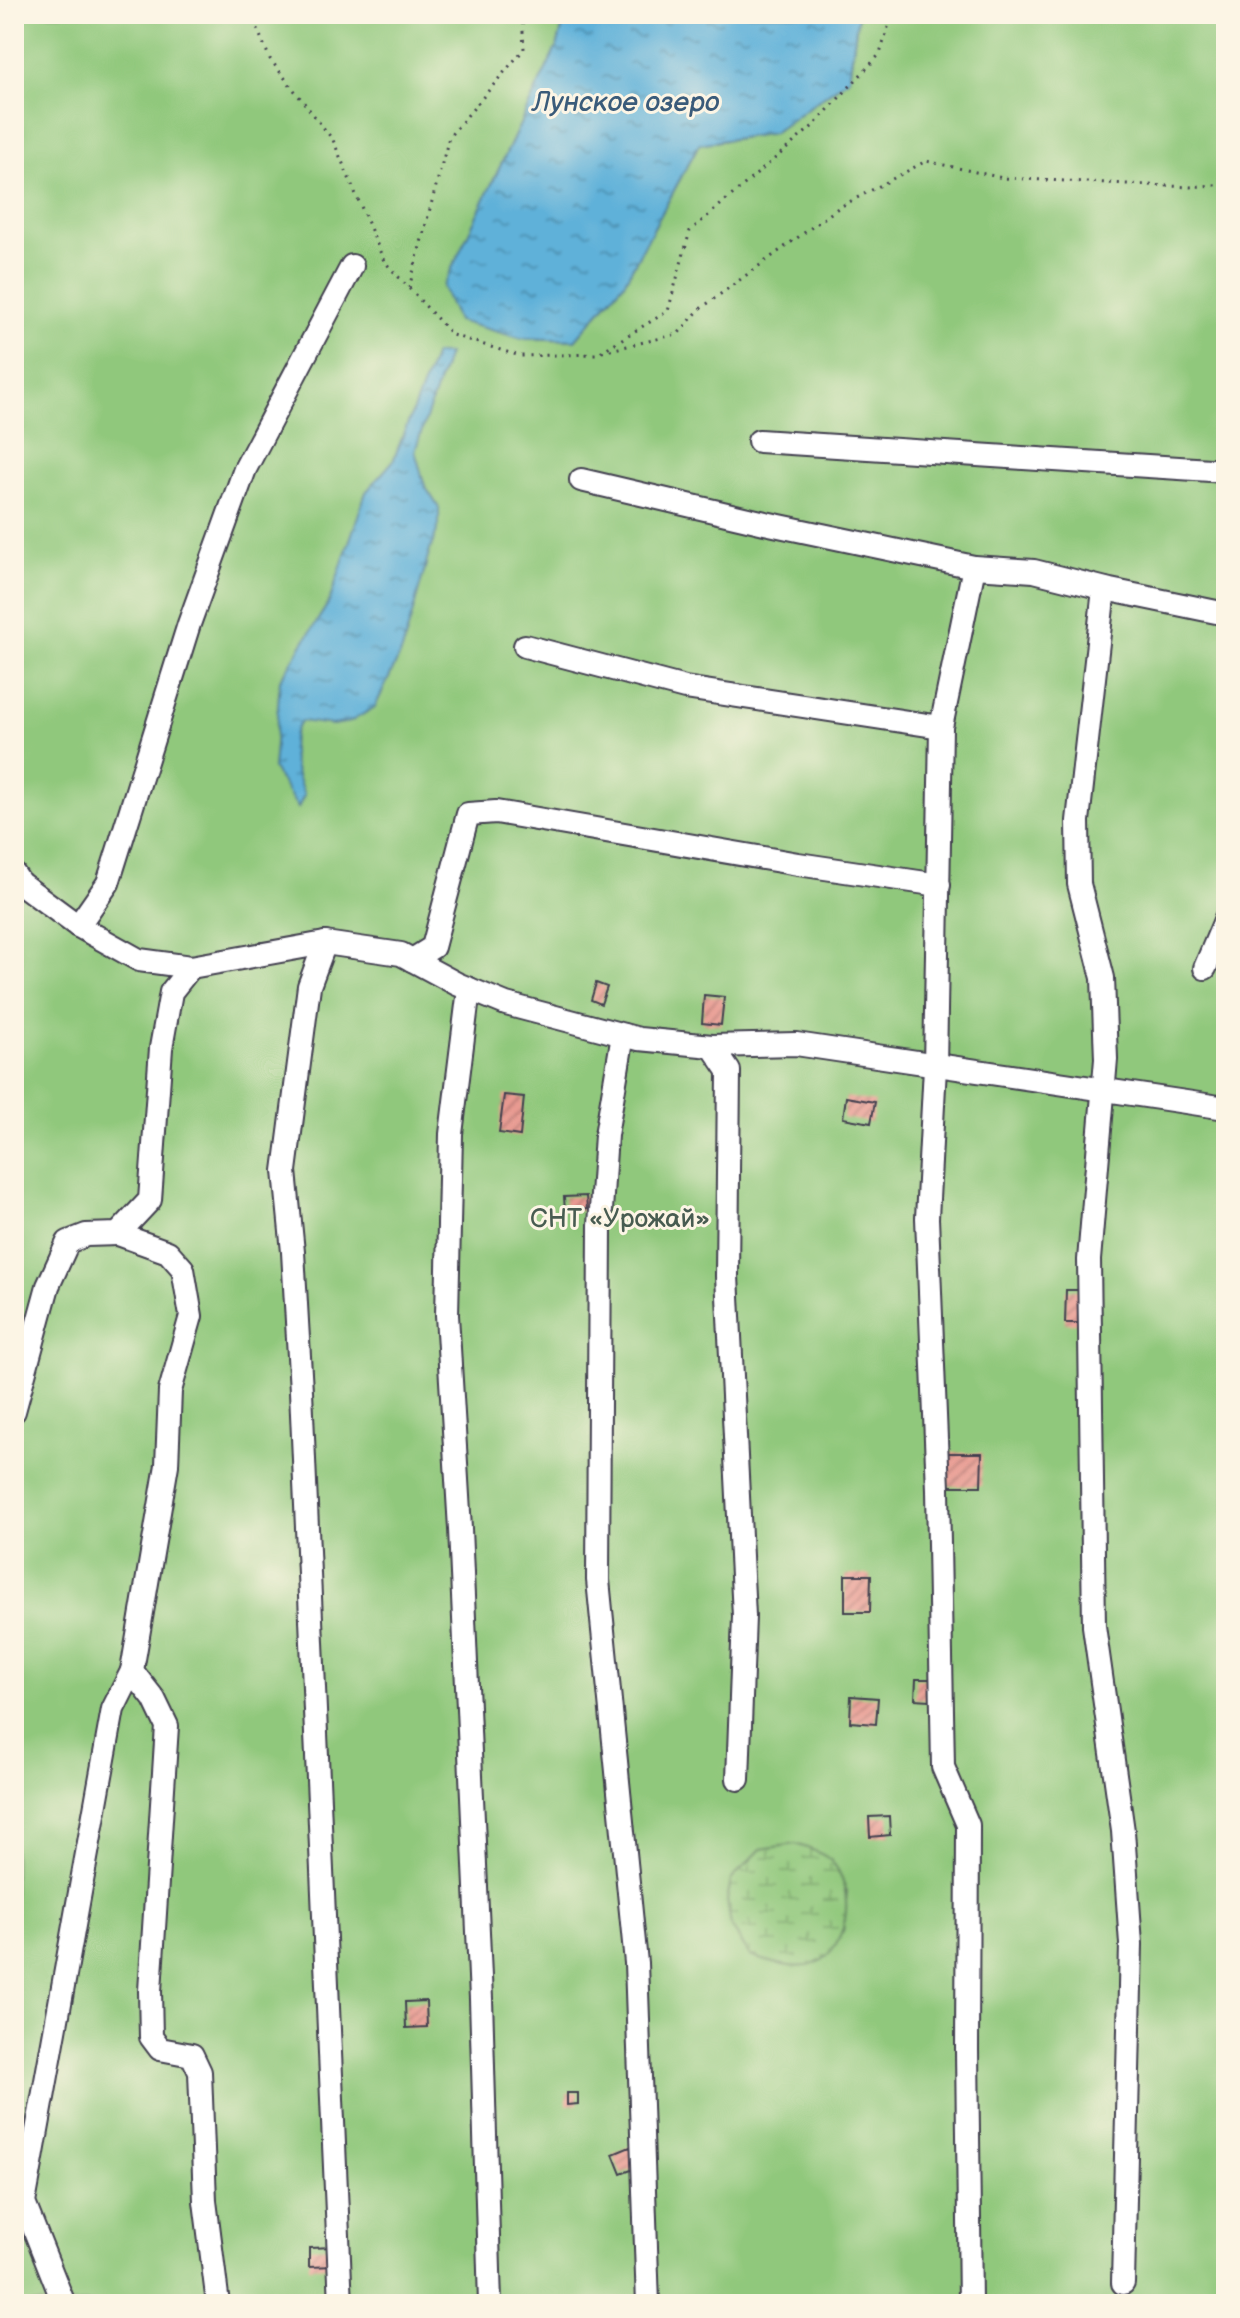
<svg xmlns="http://www.w3.org/2000/svg" width="1240" height="2318" font-family="'Balsamiq Sans',sans-serif">
<style>
.green{fill:#90c87b;stroke:#59755b;stroke-width:2;fill-rule:evenodd}
.wetland{fill:url(#wetland-marsh);stroke:#59755b;stroke-width:2}
.water{fill:url(#water-ripples);stroke:#406a8a;stroke-width:2}
.building{fill:url(#building-hatch)}
.lines{fill:none;stroke-linecap:round;stroke-linejoin:round}
.street-casing{stroke:#423f50;stroke-width:26}
.path{stroke:#423f50;stroke-width:3;stroke-dasharray:2 6;stroke-linecap:butt}
.street{stroke:#fff;stroke-width:22}
.labels{text-anchor:middle;stroke-width:6;stroke-linejoin:round;paint-order:stroke}
.park-label{font-size:26px;fill:#485c51;stroke:#fcf5e5}
.water-label{font-size:28px;font-style:italic;fill:#3a5b7a;stroke:#fcf5e5}
</style>
<defs>
<pattern id="wetland-marsh" width="20" height="14" patternUnits="userSpaceOnUse" patternTransform="scale(2)"><rect width="20" height="14" fill="#90c87b"/><path d="M1 5h8M5 5V1M11 12h8M15 12V8" fill="none" stroke="#75a266"/></pattern>
<pattern id="water-ripples" width="26" height="14" patternUnits="userSpaceOnUse" patternTransform="scale(2)"><rect width="26" height="14" fill="#5eb1d9"/><path d="M2 4q2-2 4 0t4 0M15 11q2-2 4 0t4 0" fill="none" stroke="#4d90b1"/></pattern>
<pattern id="building-hatch" width="6" height="6" patternUnits="userSpaceOnUse" patternTransform="scale(2)"><rect width="6" height="6" fill="#e89a91"/><path d="M-1 1l2-2M0 6l6-6M5 7l2-2" fill="none" stroke="#bc7d78"/></pattern>
</defs>
<rect width="100%" height="100%" fill="#fcf5e5"/>
<filter id="ink" filterUnits="userSpaceOnUse"><feTurbulence type="fractalNoise" baseFrequency=".0125" numOctaves="2"/><feDisplacementMap in="SourceGraphic" scale="16" xChannelSelector="R" yChannelSelector="G"/><feConvolveMatrix kernelMatrix="1 2 1 2 8 2 1 2 1" color-interpolation-filters="sRGB"/></filter>
<filter id="wash" filterUnits="userSpaceOnUse"><feTurbulence type="fractalNoise" baseFrequency=".006" numOctaves="4" result="noise"/><feDisplacementMap in="SourceGraphic" scale="32" xChannelSelector="R" yChannelSelector="G"/><feGaussianBlur stdDeviation="1.8" result="paint"/><feColorMatrix in="noise" values="0 0 0 0 0 0 0 0 0 0 0 0 0 0 0 0 0 1.4 0 .05"/><feComposite in="paint" operator="in"/></filter>
<g filter="url(#wash)">
<rect width="100%" height="100%" fill="#f6e4ca"/>
<path class="green" d="M14 14H566L558 44 520 338 575 340 624 283 699 144 773 133 849 78 858 14H1226V2304H14ZM830 1859 847 1891 843 1933Z"/>
<path class="wetland" d="M796 1844C806 1848 822 1852 830 1860 855 1884 850 1941 822 1960 802 1974 770 1962 750 1956L731 1926 727 1900 731 1880 761 1849Z"/>
<g class="water">
<path d="M566 14H858L849 78 773 133 699 144 624 283 575 340 520 338 457 321 443 287 558 44Z"/>
<path d="M435 354H448L415 451 425 486 439 508V525L430 550 402 651 375 707 350 722 333 725 301 721C284 744 294 769 304 795L298 808 273 769 280 680 329 602 366 492 393 461Z"/>
</g>
<g id="blocks">
<g class="building">
<path d="M596 983 607 987 601 1004 591 1000Z"/>
<path d="M704 995 724 997 721 1025 702 1023Z"/>
<path d="M504 1095 524 1097 520 1136 499 1133Z"/>
<path d="M846 1097 875 1102 871 1123 843 1118Z"/>
<path d="M586 1196 587 1209 565 1211 564 1197Z"/>
<path d="M1066 1290H1087L1086 1323H1065Z"/>
<path d="M948 1453H982L981 1486H948Z"/>
<path d="M845 1575H871L870 1612H845Z"/>
<path d="M916 1679H931L930 1700 915 1699Z"/>
<path d="M851 1696 878 1698 876 1724 850 1722Z"/>
<path d="M889 1816 890 1835 870 1837 869 1817Z"/>
<path d="M426 2001 427 2027 406 2028 405 2002Z"/>
<path d="M567 2093H578V2104L567 2105Z"/>
<path d="M630 2147 639 2167 621 2174 613 2154Z"/>
<path d="M333 2247 334 2266 309 2267V2248Z"/>
</g>
</g>
</g>
<g filter="url(#ink)">
<use href="#blocks" fill-opacity="0" stroke="#423f50" stroke-width="2"/>
<g class="lines">
<defs>
<g id="street">
<path d="M759 441 1226 471"/>
<path d="M581 480 765 523 974 567 1034 571 1110 590 1226 614"/>
<path d="M1104 589 1078 821 1079 884 1103 978 1106 1059 1089 1260 1094 1626 1123 1831 1131 1944 1123 2283"/>
<path d="M525 646 685 688 941 727"/>
<path d="M14 874 20 883 78 926 139 960 191 967 325 943 401 954 457 984 506 1004 639 1039 712 1046 796 1044 1226 1108"/>
<path d="M78 926 108 883 189 624 245 469 352 266"/>
<path d="M325 943 309 986 285 1171 293 1252 301 1391 341 2304"/>
<path d="M412 960 433 947 468 814 496 812 798 864 939 885"/>
<path d="M1205 968 1226 918"/>
<path d="M469 989 451 1134 447 1315 460 1529 481 1999 490 2304"/>
<path d="M623 1035 606 1135 600 1225 598 1580 636 1963 648 2304"/>
<path d="M712 1046 729 1071 727 1276 744 1616 738 1779"/>
<path d="M118 1234 168 1252 183 1269 191 1316 170 1391 167 1465 132 1671 154 1699 167 1726 150 1991 151 2037 160 2049 192 2055 200 2072 205 2201 218 2304"/>
<path d="M14 1411 48 1286 68 1242 86 1235 118 1234 150 1200 161 1048 171 992 191 967"/>
<path d="M64 2304 24 2203 113 1709 132 1671"/>
<path d="M970 2304 967 2050 968 1825 943 1767 938 1489 927 1218 935 1067 941 727 974 567"/>
</g>
</defs>
<use href="#street" class="street-casing"/>
<g class="path">
<path d="M251 14 270 59 333 140 384 261 452 335 520 356 597 354 668 311 690 231 813 126 880 54 892 14"/>
<path d="M409 288 449 137 524 49 522 14"/>
<path d="M602 352 678 334 700 309 838 208 926 161 1003 178 1190 187 1226 184"/>
</g>
<use href="#street" class="street"/>
</g>
</g>
<g class="labels">
<g class="park-label">
<text x="620" y="1227">СНТ «Урожай»</text>
</g>
<g class="water-label">
<text x="626" y="111">Лунское озеро</text>
</g>
</g>
<rect width="1240" height="2318" fill="none" stroke="#fcf5e5" stroke-width="48"/>
</svg>
